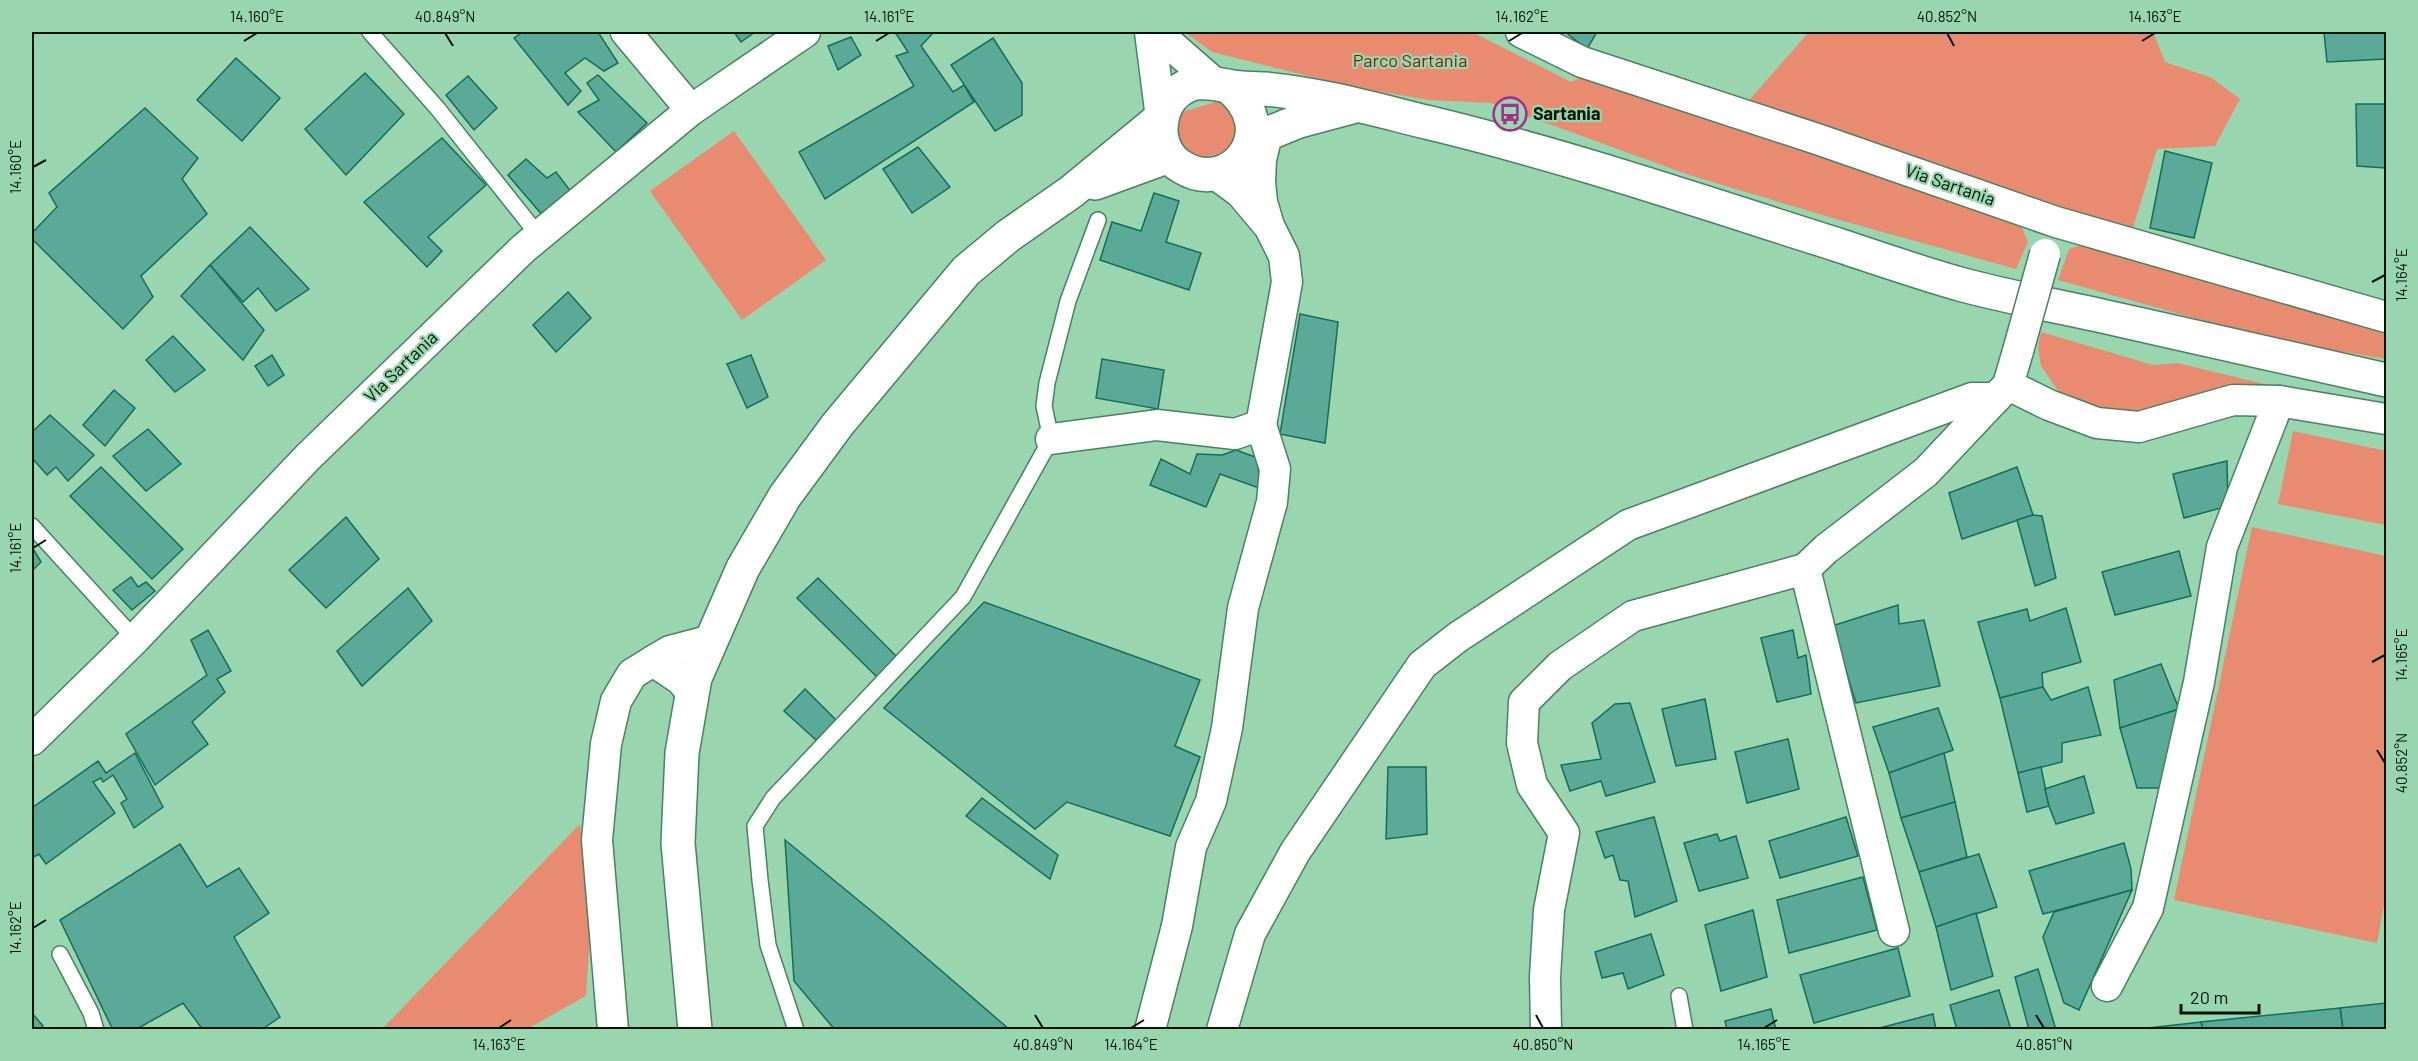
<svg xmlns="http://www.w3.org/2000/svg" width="2418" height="1061" font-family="Barlow,sans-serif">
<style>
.green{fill:#e98b71}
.building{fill:#5baa97;stroke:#146c5b;stroke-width:1.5}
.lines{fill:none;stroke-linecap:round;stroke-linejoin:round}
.service-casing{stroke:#488360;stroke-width:18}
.minor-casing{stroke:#488360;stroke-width:33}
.tertiary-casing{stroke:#488360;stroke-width:36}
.service{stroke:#fff;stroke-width:15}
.minor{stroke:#fff;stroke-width:30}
.tertiary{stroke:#fff;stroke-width:33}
.minor-bridge-casing{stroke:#488360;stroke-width:33;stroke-linecap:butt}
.minor-bridge{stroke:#fff;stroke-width:30}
.ticks{fill:none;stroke:#001407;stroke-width:2}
.labels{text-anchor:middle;stroke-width:4.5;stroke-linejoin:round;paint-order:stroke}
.park-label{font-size:18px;fill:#7f1e00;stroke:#99d5af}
.poi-label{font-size:18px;font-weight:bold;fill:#001407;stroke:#99d5af;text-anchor:start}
.street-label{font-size:18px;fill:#001407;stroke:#99d5af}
.neatline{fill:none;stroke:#001407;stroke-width:2}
.ticks-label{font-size:15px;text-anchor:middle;fill:#001407}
</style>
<rect width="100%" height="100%" fill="#99d5af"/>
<g class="green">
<path d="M1185 32H1472L1571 82 1580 78 2018 218 2028 242 2016 269 1836 219 1689 175 1491 103 1429 100 1348 86 1212 52Z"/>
<path d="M1809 32H2153L2165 62 2210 77 2240 99 2215 146 2157 149 2133 228 1738 113Z"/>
<path d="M1219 101 1232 105 1244 126C1229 152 1219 159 1188 156L1178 145 1177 120 1185 111Z"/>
<path d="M734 131 826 260 742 320 650 191Z"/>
<path d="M2087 243 2386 334V359L2273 340 2058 280 2069 249Z"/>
<path d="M2041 332 2153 365 2177 363 2277 387 2221 386 2143 413 2081 406 2057 389 2041 366 2038 348Z"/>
<path d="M2293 431 2386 451V525L2278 504Z"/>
<path d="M2252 527 2386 556V895L2377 943 2174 900Z"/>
<path d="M580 824 590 933 586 996 527 1029H382Z"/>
</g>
<g class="building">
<path d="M523 32H598L618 63 604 71 585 58 565 73 581 91 568 105 514 38Z"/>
<path d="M734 32H755L741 42Z"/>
<path d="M895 32H930L932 34 921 46 953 92 964 85 974 102 825 199 799 152 914 86 896 56 908 52Z"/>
<path d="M1565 32H1597L1587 49Z"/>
<path d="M2324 32H2386V59L2327 62Z"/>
<path d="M851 37 861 55 838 70 828 46Z"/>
<path d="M993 38 1022 83V115L995 131 951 65Z"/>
<path d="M236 58 280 98 242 141 197 100Z"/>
<path d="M365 73 404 114 346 175 305 129Z"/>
<path d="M598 75 647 123 616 152 578 112 599 100 587 83Z"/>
<path d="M468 76 497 108 474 130 446 95Z"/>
<path d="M2356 104H2386V168L2357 166Z"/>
<path d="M145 108 198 158 182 179 207 214 141 276 153 297 123 329 32 239V233L57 207 49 193Z"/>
<path d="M442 138 486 185 428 237 442 251 427 267 364 202Z"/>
<path d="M918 147 950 187 912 213 883 169Z"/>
<path d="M2165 151 2212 163 2194 238 2150 228Z"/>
<path d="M526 159 547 178 556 172 572 193 543 216 508 175Z"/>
<path d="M1154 193 1179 201 1166 242 1201 253 1189 290 1100 260 1112 222 1141 231Z"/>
<path d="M250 227 309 289 276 311 258 288 243 302 210 265Z"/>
<path d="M210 265 264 330 243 360 181 296Z"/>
<path d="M568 292 591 318 556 352 533 325Z"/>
<path d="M1300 314 1338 322 1325 443 1280 434Z"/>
<path d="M173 336 205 370 175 392 146 360Z"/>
<path d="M272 355 284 375 268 386 255 366Z"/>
<path d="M751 355 768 397 747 408 727 364Z"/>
<path d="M1102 359 1164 370 1158 409 1096 398Z"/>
<path d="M114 390 135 408 105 446 83 425Z"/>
<path d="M50 415 94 455 68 481 56 467 47 475 32 458V432Z"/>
<path d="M148 429 181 464 146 491 113 456Z"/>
<path d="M1236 450 1258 458 1259 488 1220 474 1206 507 1150 485 1161 459 1190 474 1197 454 1222 455Z"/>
<path d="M2227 461 2228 506 2184 518 2173 474Z"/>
<path d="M101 467 183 549 152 579 70 496Z"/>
<path d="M2017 467 2033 515 1962 539 1949 493Z"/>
<path d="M2033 515 2042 516 2056 578 2035 586 2017 520Z"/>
<path d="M346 517 379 559 326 608 289 570Z"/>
<path d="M32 547 41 562 32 571Z"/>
<path d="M2179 551 2191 596 2115 615 2102 572Z"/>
<path d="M131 577 138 587 146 582 155 591 132 610 113 590Z"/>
<path d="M818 578 896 656 877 677 797 598Z"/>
<path d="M408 588 432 621 362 686 337 651Z"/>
<path d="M984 602 1200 680 1175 746 1200 757 1170 836 1067 802 1035 829 884 708Z"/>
<path d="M1898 605 1899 624 1924 620 1940 686 1856 703 1832 626Z"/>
<path d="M2066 608 2081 662 2042 673 2043 687 2000 698 1978 622 2027 609 2030 621Z"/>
<path d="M208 630 231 671 217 679 225 692 192 722 208 744 155 785 126 734 207 675 191 640Z"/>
<path d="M1793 630 1798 658 1806 655 1811 694 1777 702 1761 638Z"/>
<path d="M2161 664 2179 709 2120 728 2114 680Z"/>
<path d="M2043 687 2051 700 2088 687 2101 735 2062 743V762L2018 773 2000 698Z"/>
<path d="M805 689 837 721 816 740 784 711Z"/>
<path d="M1705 699 1716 759 1676 766 1662 709Z"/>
<path d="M1630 703 1655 782 1606 796 1601 781 1570 791 1561 765 1601 759 1592 723 1615 704Z"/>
<path d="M1938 708 1953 750 1889 773 1873 727Z"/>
<path d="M2179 709 2163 788H2137L2120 728Z"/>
<path d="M1788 739 1799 789 1747 803 1735 752Z"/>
<path d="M135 753 163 807 134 828 121 803 127 799 113 775 103 782 101 778 93 782 115 813 46 864 39 854 32 858V808L98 761 106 773Z"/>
<path d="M1944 753 1955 802 1901 818 1889 773Z"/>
<path d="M1388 767H1426L1427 834 1386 839Z"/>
<path d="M2041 767 2049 806 2027 812 2018 773Z"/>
<path d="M2084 776 2094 813 2056 824 2049 806 2045 789Z"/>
<path d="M982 798 1058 855 1050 879 966 816Z"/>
<path d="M1955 802 1967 857 1919 872 1901 818Z"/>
<path d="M1654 817 1677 901 1635 917 1628 881 1620 880 1613 855 1605 858 1596 832Z"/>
<path d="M1846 817 1858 856 1780 878 1769 841Z"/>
<path d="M1717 834 1720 841 1736 836 1748 878 1699 891 1684 843Z"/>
<path d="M785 840 886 923 1010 1030H835L794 981Z"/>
<path d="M2124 843 2131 869 2132 890 2043 914 2029 871Z"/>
<path d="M180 844 207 887 239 868 269 913 234 937 280 1017 261 1030H203L183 1003 135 1030H113L60 920Z"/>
<path d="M1979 854 1997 907 1936 927 1919 872Z"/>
<path d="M1863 877 1877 930 1789 953 1777 900Z"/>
<path d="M2132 890 2079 1010 2064 1003 2043 937 2054 912Z"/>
<path d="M1753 910 1767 977 1721 991 1705 925Z"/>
<path d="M1976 913 1993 976 1951 990 1936 927Z"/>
<path d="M1651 934 1664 975 1628 989 1623 973 1602 978 1595 952Z"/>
<path d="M1898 948 1910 996 1814 1023 1800 975Z"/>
<path d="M2038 969 2056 1030H2029L2015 977Z"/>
<path d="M1999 990 2011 1030H1957L1950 1005Z"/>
<path d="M2386 1003V1030H2343L2340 1008Z"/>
<path d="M2340 1008 2343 1030H2203L2201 1022Z"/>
<path d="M1771 1009 1776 1030H1727L1725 1021Z"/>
<path d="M32 1013 43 1026 38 1030H32Z"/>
<path d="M1933 1014 1936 1030H1872Z"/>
<path d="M2201 1022 2203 1030H2130Z"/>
</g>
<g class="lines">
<defs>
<g id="service">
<path d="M370 32 438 109 539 236"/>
<path d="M32 526 135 639"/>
<path d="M60 954 91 1013 96 1030"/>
<path d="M1679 996 1685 1030"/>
<path d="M796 1030 768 945 760 880 755 826 773 798 963 597 1051 439 1044 406 1047 383 1068 301 1098 220"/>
</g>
<g id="minor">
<path d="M626 32 691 110"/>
<path d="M1150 32 1161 118"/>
<path d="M1156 32 1212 81"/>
<path d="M1521 32 1582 62 1817 139 2056 222 2386 317"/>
<path d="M1215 174 1241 193 1267 224"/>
<path d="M2008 385 2049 405 2097 423 2139 427 2233 400 2279 401 2386 419"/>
<path d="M1051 439 1157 425 1235 434 1261 425 1287 282 1284 256 1269 226 1262 202 1260 182 1261 160 1267 134"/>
<path d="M693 694 680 679 653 661 670 651 712 640"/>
<path d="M32 740 135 639 308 457 524 248 691 110 805 32"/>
<path d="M1894 931 1805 569 1826 549 1926 472 2008 385 2018 351"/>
<path d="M2107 986 2148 908 2199 682 2222 547 2279 401"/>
<path d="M613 1030 597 840 606 744 616 701 632 674 653 661"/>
<path d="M1150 1030 1177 926 1191 847 1211 801 1227 728 1243 608 1272 502 1275 469 1261 425"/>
<path d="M1222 1030 1250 934 1295 852 1422 665 1458 637 1628 525 1972 398H1996"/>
<path d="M1546 1030 1545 977 1549 910 1564 833 1532 785 1522 743 1524 702 1560 666 1633 616 1805 569"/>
</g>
<g id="tertiary">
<path d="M1228 86C1285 131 1230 197 1182 167 1169 160 1161 145 1161 130 1161 117 1164 106 1173 96 1191 78 1206 82 1228 86 1240 89 1253 88 1265 89 1320 94 1373 109 1426 122 1564 155 1699 201 1835 244 1877 258 1920 273 1963 285 2009 297 2056 306 2102 316 2197 337 2292 359 2386 380"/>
<path d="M1252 140 1299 121 1355 106"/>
<path d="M1095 183 1169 156"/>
<path d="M695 1030 678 843 682 753 695 678 743 568 785 496 838 424 966 271 1008 236 1071 192 1161 118"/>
</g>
</defs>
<use href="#service" class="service-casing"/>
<use href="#minor" class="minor-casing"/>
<use href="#tertiary" class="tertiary-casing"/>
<use href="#service" class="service"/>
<use href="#minor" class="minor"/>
<use href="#tertiary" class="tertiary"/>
<defs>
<path id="minor-bridge" d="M2018 351 2045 254"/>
</defs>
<use href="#minor-bridge" class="minor-bridge-casing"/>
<use href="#minor-bridge" class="minor-bridge"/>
</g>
<path class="ticks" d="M445 33 453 46M1947 33 1954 46M244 41 257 33M876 41 889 33M1509 41 1522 33M2142 41 2155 33M33 167 46 160M2372 282 2385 275M33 548 46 540M2372 662 2385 655M2377 750 2385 763M33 928 46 920M1035 1015 1043 1028M1536 1015 1543 1028M2036 1015 2044 1028M499 1028 511 1020M1131 1028 1144 1020M1764 1028 1777 1020"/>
<defs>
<symbol id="bus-ring" viewBox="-11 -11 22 22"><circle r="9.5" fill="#99d5af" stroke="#a2318d" stroke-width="1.5"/><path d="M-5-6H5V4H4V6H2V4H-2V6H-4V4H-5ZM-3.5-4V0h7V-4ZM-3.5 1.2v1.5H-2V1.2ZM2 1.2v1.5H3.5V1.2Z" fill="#a2318d"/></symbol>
</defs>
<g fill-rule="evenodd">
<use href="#bus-ring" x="1491" y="95" width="38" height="38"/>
</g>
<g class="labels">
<g class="park-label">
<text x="1410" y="67">Parco Sartania</text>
</g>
<g class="poi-label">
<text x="1533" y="120">Sartania</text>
</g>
<g class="street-label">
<text transform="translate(1950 185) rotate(19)" y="6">Via Sartania</text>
<text transform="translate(401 367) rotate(-44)" y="6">Via Sartania</text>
</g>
</g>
<rect width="2418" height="1061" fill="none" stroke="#99d5af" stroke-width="66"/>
<path d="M2181 1004v9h78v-9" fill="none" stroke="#001407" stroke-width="3"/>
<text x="2190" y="1004" font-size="18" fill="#001407" stroke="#99d5af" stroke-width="4.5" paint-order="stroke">20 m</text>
<rect x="33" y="33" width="2352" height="995" class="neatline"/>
<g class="ticks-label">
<text x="257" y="22">14.160°E</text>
<text x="445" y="22">40.849°N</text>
<text x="889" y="22">14.161°E</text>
<text x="1522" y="22">14.162°E</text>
<text x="1947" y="22">40.852°N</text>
<text x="2155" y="22">14.163°E</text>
<text transform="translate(16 167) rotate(-90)" y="5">14.160°E</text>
<text transform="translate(2402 275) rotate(-90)" y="5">14.164°E</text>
<text transform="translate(16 548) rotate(-90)" y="5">14.161°E</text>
<text transform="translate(2402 655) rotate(-90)" y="5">14.165°E</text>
<text transform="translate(2402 763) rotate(-90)" y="5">40.852°N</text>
<text transform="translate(16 928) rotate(-90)" y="5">14.162°E</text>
<text x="499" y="1050">14.163°E</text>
<text x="1043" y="1050">40.849°N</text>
<text x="1131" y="1050">14.164°E</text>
<text x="1543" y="1050">40.850°N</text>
<text x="1764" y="1050">14.165°E</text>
<text x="2044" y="1050">40.851°N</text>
</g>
</svg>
